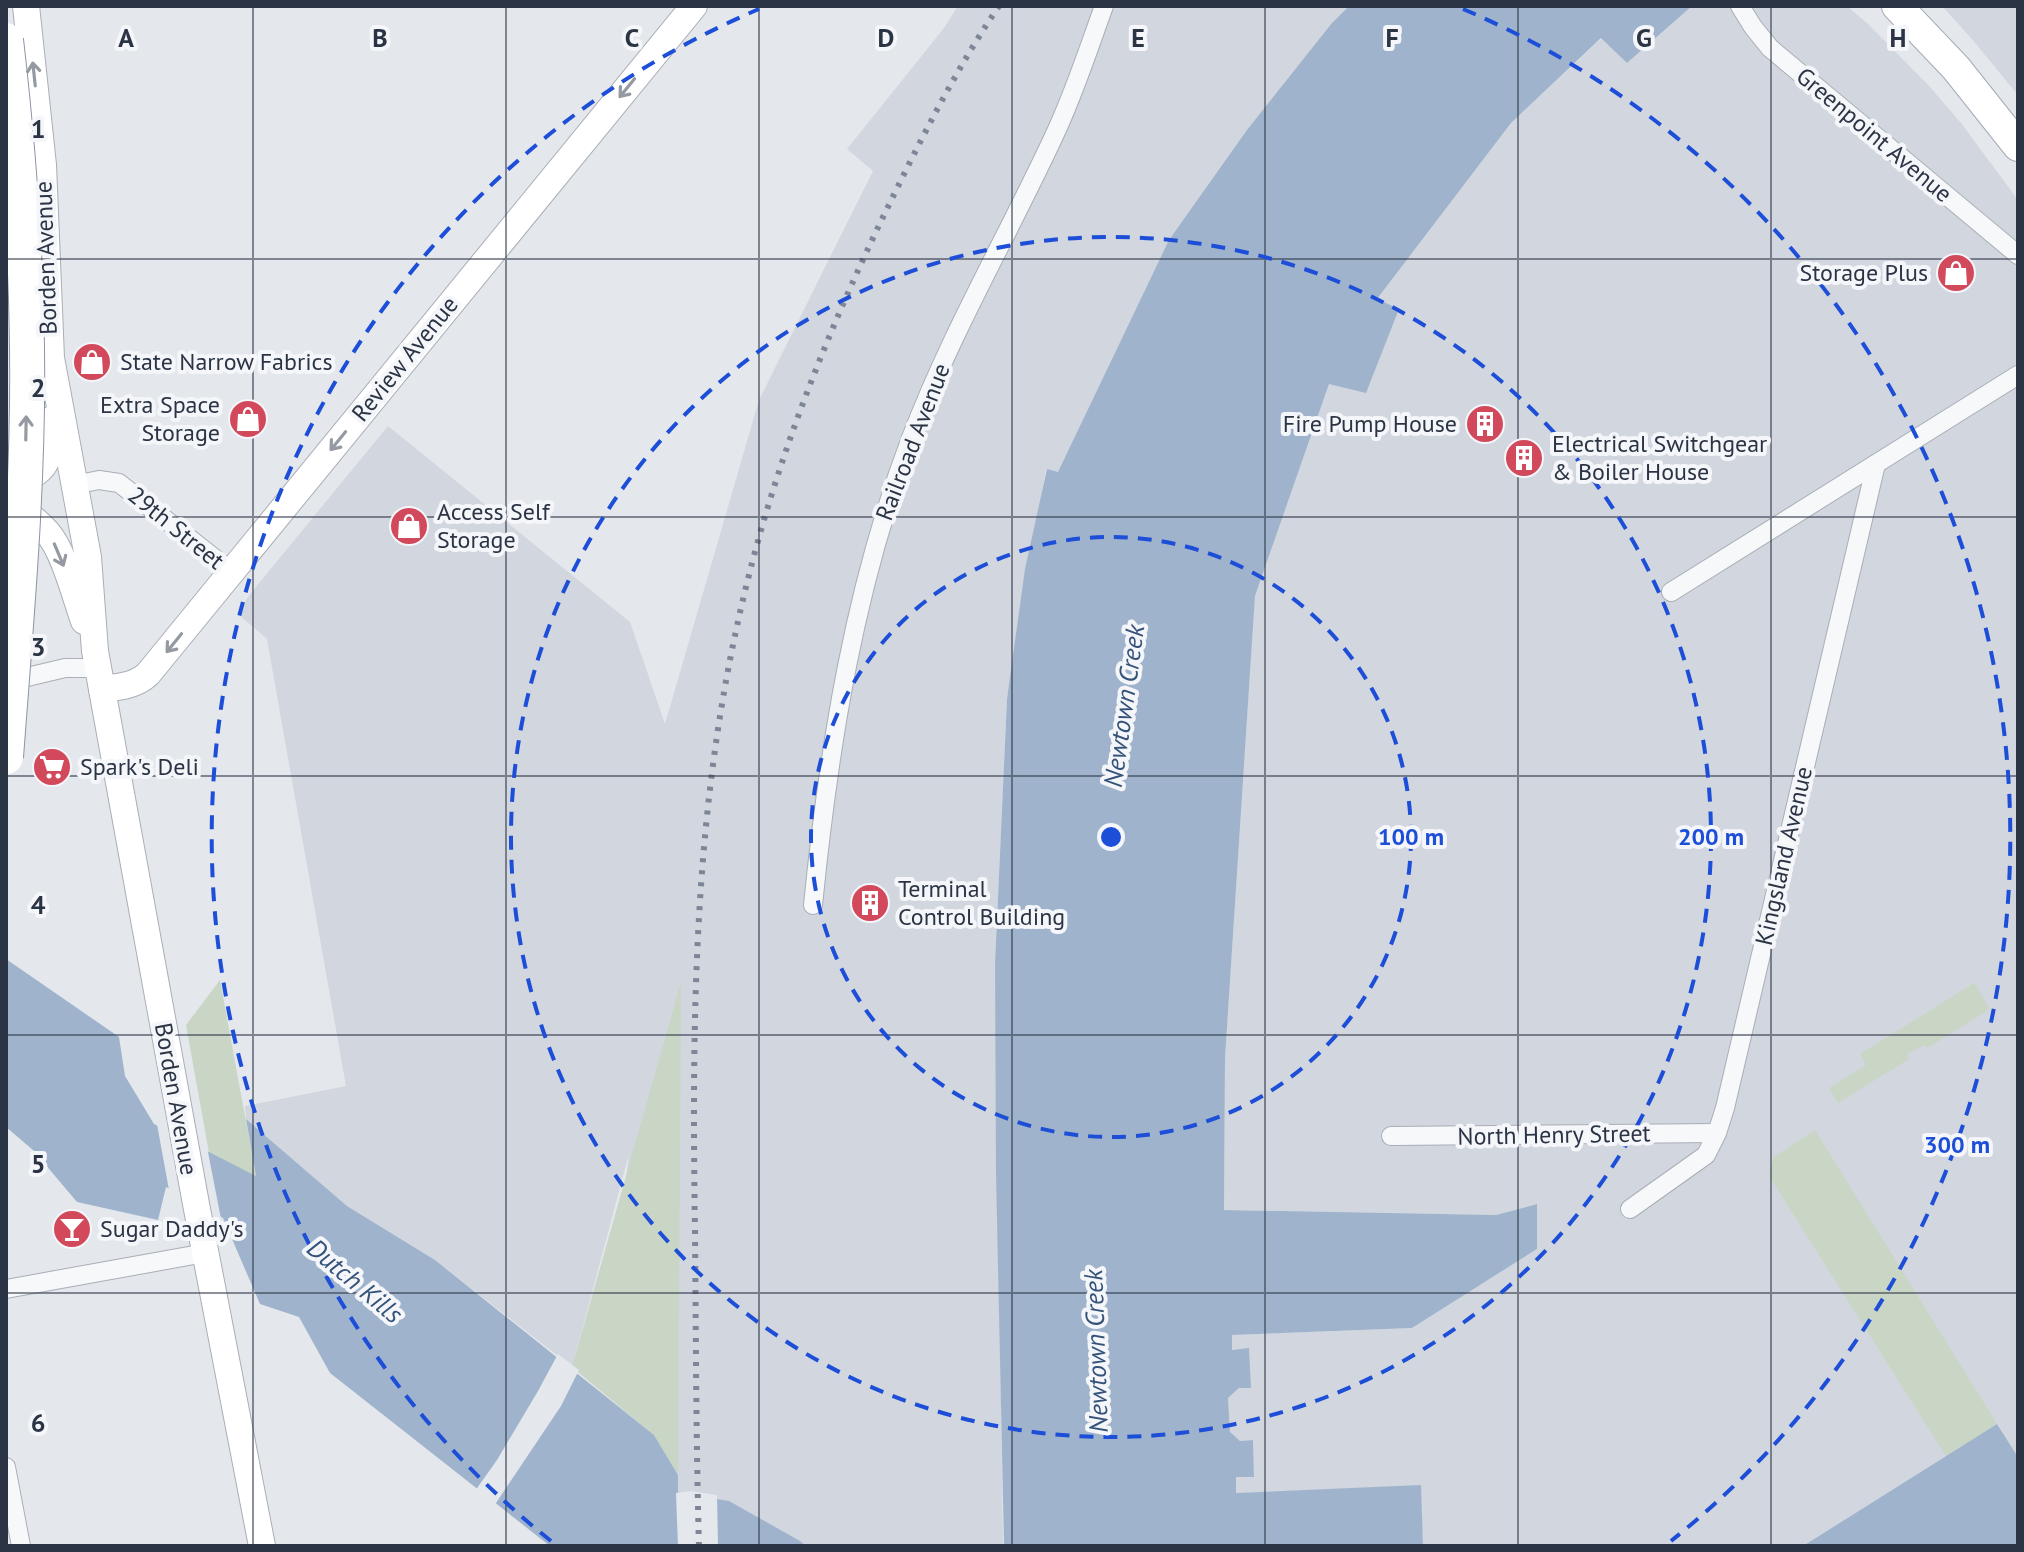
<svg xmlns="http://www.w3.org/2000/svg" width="2024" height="1552" font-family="'PT Sans',sans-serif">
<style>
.built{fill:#d2d6de;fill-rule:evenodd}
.green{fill:#c9d6c5}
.water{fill:#9fb4cc}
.pier{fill:#e4e7ec}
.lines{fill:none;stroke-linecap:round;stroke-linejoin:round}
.street-casing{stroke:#a9aeb7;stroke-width:20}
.secondary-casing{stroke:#a9aeb7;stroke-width:28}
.primary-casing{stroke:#a3abb8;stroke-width:32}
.street{stroke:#f7f8fa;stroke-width:18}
.secondary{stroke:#fff;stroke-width:26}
.primary{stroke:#fff;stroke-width:30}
.rail{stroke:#7d8696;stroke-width:6;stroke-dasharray:4 8;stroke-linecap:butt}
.highway-bridge-casing{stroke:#8b94a3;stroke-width:36;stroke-linecap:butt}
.highway-bridge{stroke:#fff;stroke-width:34}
.oneway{stroke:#959aa2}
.grid{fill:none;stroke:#2b3445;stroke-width:2;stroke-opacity:0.55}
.ring{fill:none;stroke:#1d4ed8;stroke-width:4;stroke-dasharray:14 10}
.labels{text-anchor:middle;stroke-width:8;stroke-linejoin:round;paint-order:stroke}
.street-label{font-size:24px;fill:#2b3445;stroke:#f4f6f9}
.poi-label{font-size:24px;fill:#2b3445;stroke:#f4f6f9;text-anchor:start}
.water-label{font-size:26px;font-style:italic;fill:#34527a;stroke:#f4f6f9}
.grid-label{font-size:26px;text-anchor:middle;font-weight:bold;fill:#2b3445;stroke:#f4f6f9;stroke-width:8;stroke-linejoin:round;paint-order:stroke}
.centre{fill:#1d4ed8;stroke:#f4f6f9;stroke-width:4}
.ring-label{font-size:24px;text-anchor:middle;font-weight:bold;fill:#1d4ed8;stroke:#f4f6f9;stroke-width:8;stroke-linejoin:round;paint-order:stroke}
</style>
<rect width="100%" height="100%" fill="#e4e7ec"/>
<g class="built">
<path d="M958 6H1349L1332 23 1058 472 1046 469 1007 699 995 964 1003 1546H805L678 1493V1475L654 1435 572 1367 435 1260 347 1206 246 1119 245 1106 346 1086 267 639 237 613 251 593 388 426 630 622 665 724 759 400 873 171 847 149 944 28ZM629 1154 616 1263 574 1361V1360Z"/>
<path d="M1692 6H1847L1868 24 1930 87 1961 123 2018 200V1457L1997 1424 1803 1546H1423L1420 1486 1236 1493V1477L1254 1476 1253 1440 1240 1441 1230 1433 1228 1398 1239 1388H1250L1249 1349 1232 1350V1335L1412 1328 1537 1249 1536 1204 1496 1215 1224 1210 1225 1058 1255 596 1329 384 1377 299 1511 123 1602 38 1627 63Z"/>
<path d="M1942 6H2018V95L1971 38Z"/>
</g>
<g class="green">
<path d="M220 980 256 1176 209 1153 186 1025Z"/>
<path d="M681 982 678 1475 654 1435 572 1367Z"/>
<path d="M1974 983 1990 1009 1927 1048 1924 1045 1907 1054 1909 1059 1838 1103 1829 1088 1866 1065 1860 1054Z"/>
<path d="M1815 1130 1997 1424 1946 1456 1769 1176 1774 1157Z"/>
</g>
<g class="water">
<path d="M1349 6H1692L1627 63 1601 38 1511 123 1377 299 1399 309 1366 393 1329 384 1255 596 1225 1058 1224 1210 1496 1215 1537 1204V1249L1412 1328 1232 1335V1350L1249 1348 1251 1388H1239L1228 1398 1230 1432 1240 1441 1253 1440 1254 1477H1236V1493L1421 1485 1423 1546H1004L996 1173 995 964 1007 699 1025 569 1047 469 1058 472 1169 240 1247 130 1332 23Z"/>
<path d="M6 959 119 1037 125 1076 154 1124 256 1176 246 1119 347 1206 435 1260 654 1435 678 1475V1493L729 1501 800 1541 806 1546H550L330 1373 299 1317 260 1304 223 1218 166 1187 158 1220 77 1202 33 1150 6 1127Z"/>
<path d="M1997 1424 2018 1457V1546H1803Z"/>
</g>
<g class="pier">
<path d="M156 1119 207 1147 221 1219 169 1190Z"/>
<path d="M558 1354 579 1370 561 1406 494 1506 475 1491 497 1460 538 1391Z"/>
<path d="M691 1491 717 1495 718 1546H678L676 1493Z"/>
</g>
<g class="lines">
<defs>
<g id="street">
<path d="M1740 6 1753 27 1770 48 2018 255"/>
<path d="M74 485 99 480 119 483 232 572"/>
<path d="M1671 592 2018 375"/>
<path d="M6 682 65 668H98"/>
<path d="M813 905C829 746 854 588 911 438 951 333 1007 237 1054 136 1074 94 1088 50 1104 6"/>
<path d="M1391 1136 1717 1133"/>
<path d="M1630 1209 1706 1155 1717 1133 1725 1108 1876 464"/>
<path d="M6 1289 205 1253"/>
<path d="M6 1467 21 1546"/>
</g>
<g id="secondary">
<path d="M26 6 43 165 51 358 88 557 95 651 196 1204 262 1546"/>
<path d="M13 485C54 467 47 461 52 419"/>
<path d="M6 501C20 508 36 520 47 532 64 551 75 596 84 621"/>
<path d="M102 689C119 687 135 686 148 674L694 6"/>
</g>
<path id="primary" d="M1897 6 1956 68 2018 146"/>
</defs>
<use href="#street" class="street-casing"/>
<use href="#secondary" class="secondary-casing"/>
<use href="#primary" class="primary-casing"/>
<use href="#street" class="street"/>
<use href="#secondary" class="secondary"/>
<use href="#primary" class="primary"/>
<path class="rail" d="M699 1546C696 1442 696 1337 695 1233 692 1025 693 821 739 617 770 477 821 346 883 217 918 145 954 72 999 6"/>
<defs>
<path id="highway-bridge" d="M6 40C18 143 26 246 27 349 29 486 16 622 6 757"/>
</defs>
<use href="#highway-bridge" class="highway-bridge-casing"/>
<use href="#highway-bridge" class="highway-bridge"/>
</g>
<defs><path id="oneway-shaft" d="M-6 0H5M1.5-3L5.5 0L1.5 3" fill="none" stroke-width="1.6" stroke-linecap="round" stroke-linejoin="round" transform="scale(2)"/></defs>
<g class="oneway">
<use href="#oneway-shaft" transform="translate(34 74) rotate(-96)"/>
<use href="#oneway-shaft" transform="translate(627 88) rotate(129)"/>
<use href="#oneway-shaft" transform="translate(26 428) rotate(-89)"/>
<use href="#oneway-shaft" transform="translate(338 441) rotate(129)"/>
<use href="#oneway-shaft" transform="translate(59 555) rotate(67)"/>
<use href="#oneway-shaft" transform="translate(174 643) rotate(129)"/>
</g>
<path class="grid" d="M253 6V1546M506 6V1546M759 6V1546M1012 6V1546M1265 6V1546M1518 6V1546M1771 6V1546M6 259H2018M6 517H2018M6 776H2018M6 1035H2018M6 1293H2018"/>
<g class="ring">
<circle cx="1111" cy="837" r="300"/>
<circle cx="1111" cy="837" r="600"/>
<path d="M551 1541A900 900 0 0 1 759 9M1463 9A900 900 0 0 1 1671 1541"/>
</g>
<defs>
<symbol id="shop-disc" viewBox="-11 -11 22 22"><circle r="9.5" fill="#d1495b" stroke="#f4f6f9"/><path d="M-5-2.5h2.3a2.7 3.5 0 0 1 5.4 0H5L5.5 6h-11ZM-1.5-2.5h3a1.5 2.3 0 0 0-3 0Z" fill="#fff"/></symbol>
<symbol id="building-disc" viewBox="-11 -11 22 22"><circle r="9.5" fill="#d1495b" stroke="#f4f6f9"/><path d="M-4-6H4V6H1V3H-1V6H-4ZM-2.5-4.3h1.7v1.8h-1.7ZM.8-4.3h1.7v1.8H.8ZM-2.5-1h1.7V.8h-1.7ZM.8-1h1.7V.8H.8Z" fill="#fff"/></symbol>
<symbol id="supermarket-disc" viewBox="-11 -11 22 22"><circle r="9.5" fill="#d1495b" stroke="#f4f6f9"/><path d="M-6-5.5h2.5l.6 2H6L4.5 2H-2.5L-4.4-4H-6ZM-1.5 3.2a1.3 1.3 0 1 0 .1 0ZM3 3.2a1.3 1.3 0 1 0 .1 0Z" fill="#fff"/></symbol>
<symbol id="bar-disc" viewBox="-11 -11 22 22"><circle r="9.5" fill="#d1495b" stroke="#f4f6f9"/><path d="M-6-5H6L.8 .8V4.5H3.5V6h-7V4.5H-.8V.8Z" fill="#fff"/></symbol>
</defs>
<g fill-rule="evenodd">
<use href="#shop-disc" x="1934" y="251" width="44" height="44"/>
<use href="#shop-disc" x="70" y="340" width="44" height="44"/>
<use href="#shop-disc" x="226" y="397" width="44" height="44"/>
<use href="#building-disc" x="1463" y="402" width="44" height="44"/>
<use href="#building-disc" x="1502" y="436" width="44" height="44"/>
<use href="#shop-disc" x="387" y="504" width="44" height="44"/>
<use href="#supermarket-disc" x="30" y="745" width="44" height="44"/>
<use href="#building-disc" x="848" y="881" width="44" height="44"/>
<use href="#bar-disc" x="50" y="1207" width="44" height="44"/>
</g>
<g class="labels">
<g class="street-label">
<text transform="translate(1874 135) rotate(40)" y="8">Greenpoint Avenue</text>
<text transform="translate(46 258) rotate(-92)" y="8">Borden Avenue</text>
<text transform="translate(405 359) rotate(-51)" y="8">Review Avenue</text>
<text transform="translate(913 442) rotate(-69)" y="8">Railroad Avenue</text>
<text transform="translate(176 528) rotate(39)" y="8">29th Street</text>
<text transform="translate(1784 856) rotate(-77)" y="8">Kingsland Avenue</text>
<text transform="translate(176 1099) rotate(80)" y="8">Borden Avenue</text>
<text transform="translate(1554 1135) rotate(-1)" y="8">North Henry Street</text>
</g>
<g class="poi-label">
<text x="1928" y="281" text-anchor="end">Storage Plus</text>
<text x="120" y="370">State Narrow Fabrics</text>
<text x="220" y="413" text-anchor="end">Extra Space<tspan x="220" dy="28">Storage</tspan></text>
<text x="1457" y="432" text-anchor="end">Fire Pump House</text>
<text x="1552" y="452">Electrical Switchgear<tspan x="1552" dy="28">&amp; Boiler House</tspan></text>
<text x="437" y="520">Access Self<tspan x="437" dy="28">Storage</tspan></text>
<text x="80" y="775">Spark's Deli</text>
<text x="898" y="897">Terminal<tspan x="898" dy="28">Control Building</tspan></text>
<text x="100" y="1237">Sugar Daddy's</text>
</g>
<g class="water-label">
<text transform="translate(1124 706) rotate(-82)" y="9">Newtown Creek</text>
<text transform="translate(355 1281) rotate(40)" y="9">Dutch Kills</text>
<text transform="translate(1096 1351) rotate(-92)" y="9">Newtown Creek</text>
</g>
</g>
<g class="grid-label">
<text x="126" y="47">A</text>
<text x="380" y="47">B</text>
<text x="632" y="47">C</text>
<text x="886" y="47">D</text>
<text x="1138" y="47">E</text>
<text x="1392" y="47">F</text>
<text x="1644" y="47">G</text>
<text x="1898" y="47">H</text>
<text x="38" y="138">1</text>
<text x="38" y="397">2</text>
<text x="38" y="656">3</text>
<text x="38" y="914">4</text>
<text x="38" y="1173">5</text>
<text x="38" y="1432">6</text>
</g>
<circle cx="1111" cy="837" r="12" class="centre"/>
<g class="ring-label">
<text x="1411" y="845">100 m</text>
<text x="1711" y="845">200 m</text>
<text x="1957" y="1153">300 m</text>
</g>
<rect width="2024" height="1552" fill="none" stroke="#2b3445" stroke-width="16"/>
</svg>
